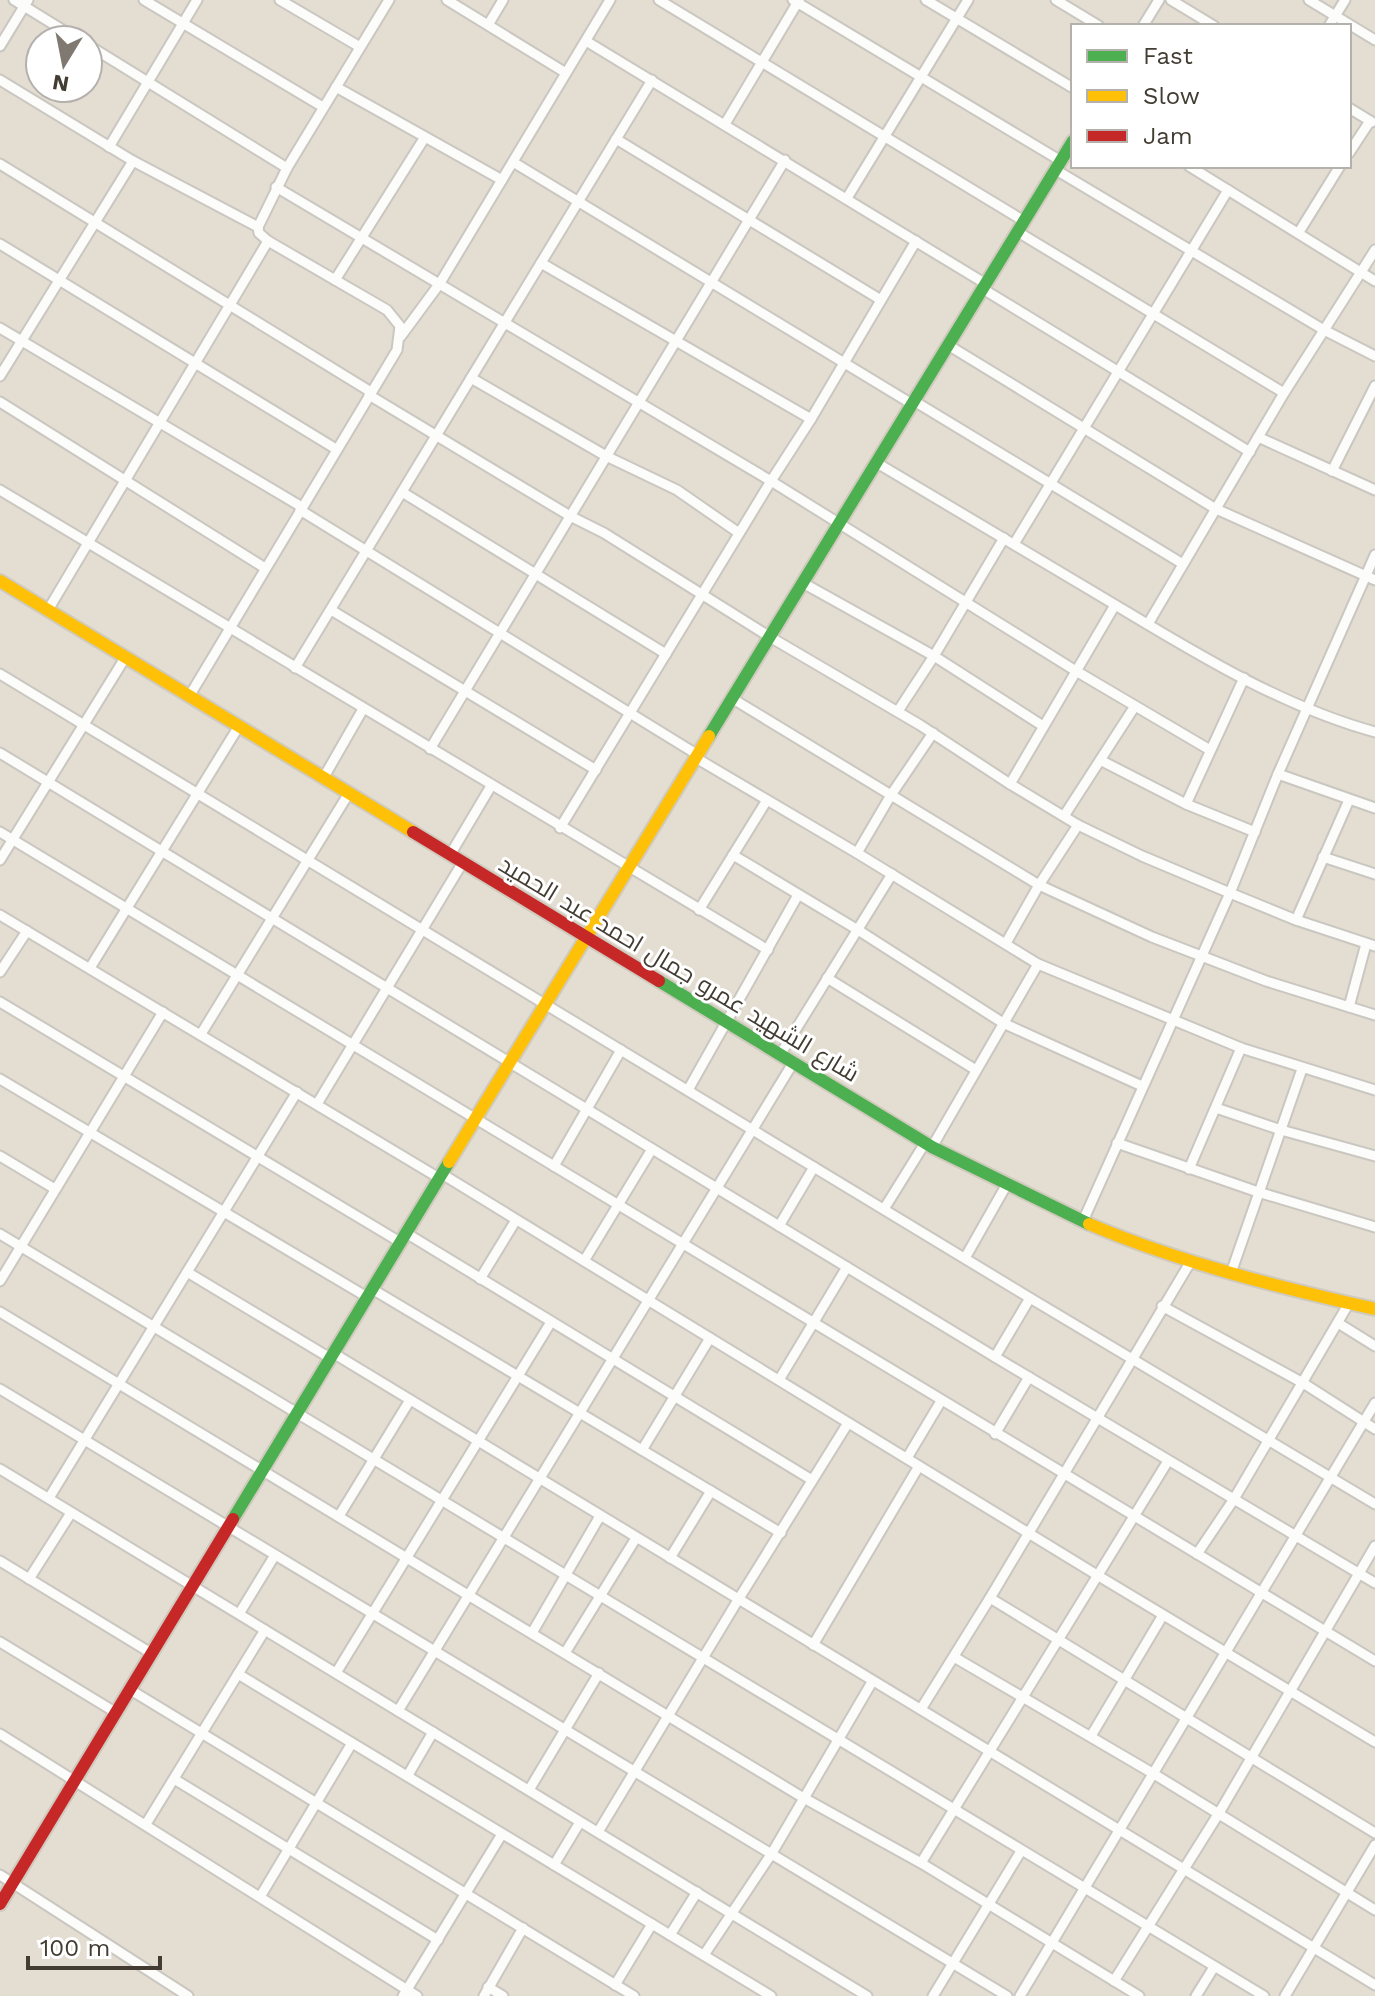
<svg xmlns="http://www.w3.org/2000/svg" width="1375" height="1996" font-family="'Work Sans',Cairo,sans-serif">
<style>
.residential{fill:#e3ddd2;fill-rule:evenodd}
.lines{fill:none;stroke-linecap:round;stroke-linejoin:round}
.street-casing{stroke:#cac7c1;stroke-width:13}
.fast-casing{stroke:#cfcabd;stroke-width:16}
.slow-casing{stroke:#cfcabd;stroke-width:16}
.jam-casing{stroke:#cfcabd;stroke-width:16}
.street{stroke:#fcfcfb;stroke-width:9}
.fast{stroke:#4caf50;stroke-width:12}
.slow{stroke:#ffc107;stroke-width:12}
.jam{stroke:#c62828;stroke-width:12}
.labels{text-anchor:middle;stroke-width:6;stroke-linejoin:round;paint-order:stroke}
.street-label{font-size:24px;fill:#433c32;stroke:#fff}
</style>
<rect width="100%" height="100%" fill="#eeebe5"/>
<path class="residential" d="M0 0H1375V1996H0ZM1073 26H1349V166H1073ZM40 40H88V88H40Z"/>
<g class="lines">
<defs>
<g id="street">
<path d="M14 0 79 40"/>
<path d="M144 0 323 107"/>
<path d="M280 0 360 47"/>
<path d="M447 0 566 73"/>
<path d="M659 0 1024 221"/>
<path d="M793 0 1061 161"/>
<path d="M926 0 1073 88"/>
<path d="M1056 0 1099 26"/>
<path d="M1171 0 1214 26"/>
<path d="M1309 0 1375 40"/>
<path d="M488 25 503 0"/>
<path d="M1143 26 1159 0"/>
<path d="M1329 26 1345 0"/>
<path d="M586 41 986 284"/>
<path d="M88 45 287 168"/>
<path d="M0 46 28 0"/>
<path d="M0 80 133 161 258 227"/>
<path d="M336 87 502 180"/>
<path d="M1349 108 1372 122"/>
<path d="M725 124 799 0"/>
<path d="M616 139 881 300"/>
<path d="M109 147 197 0"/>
<path d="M1349 153 1370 121"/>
<path d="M513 162 912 404"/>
<path d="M0 164 371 392"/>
<path d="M1189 166 1375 281"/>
<path d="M1056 170 1324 330 1375 356"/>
<path d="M276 187 771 481 1076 671 1210 750"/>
<path d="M847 198 968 0"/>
<path d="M1018 232 1284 393"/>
<path d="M1299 232 1340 166"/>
<path d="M0 244 336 449"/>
<path d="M541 263 811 419"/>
<path d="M335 280 425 137"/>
<path d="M983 289 1250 452"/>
<path d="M0 328 302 507"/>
<path d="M401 336 440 283 610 0"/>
<path d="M948 345 1216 509 1375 580"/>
<path d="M0 376 133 161"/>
<path d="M471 378 606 456 677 490 739 533"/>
<path d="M369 395 570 516 604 533 770 637 920 725 1010 784 1078 825 1142 856 1230 893 1296 920 1375 946"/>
<path d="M914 401 1183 564"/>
<path d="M0 402 265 568"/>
<path d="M1258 437 1375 490"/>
<path d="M877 463C952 507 1027 552 1102 597 1189 649 1277 705 1375 732"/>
<path d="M1332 471 1375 386"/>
<path d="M0 490 768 950"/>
<path d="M402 492 666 654"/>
<path d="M300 510 698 755"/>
<path d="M1014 544 1228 190"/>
<path d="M803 583 934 656 1043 726"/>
<path d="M48 610 268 241"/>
<path d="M331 610 596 770"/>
<path d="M1148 624 1284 393 1375 250"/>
<path d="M295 668 652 80"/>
<path d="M0 674 1030 1298 1375 1504"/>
<path d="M190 695 397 350 400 326 387 310 268 241 259 233 258 227 287 168 389 0"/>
<path d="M733 699 1039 885 1152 937 1266 981 1375 1015"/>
<path d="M898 711 934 656 1004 538"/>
<path d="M430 749 785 160"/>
<path d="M0 753 995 1357 1375 1583"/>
<path d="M696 758 857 853 1038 964 1241 1048 1375 1090"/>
<path d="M1102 761 1186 804 1255 832"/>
<path d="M1278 774 1375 808"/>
<path d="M324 777 363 709"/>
<path d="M1010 784 1115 605"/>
<path d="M1186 804 1244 678"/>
<path d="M1064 816 1135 706"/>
<path d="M560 828 771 481 811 419 916 241"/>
<path d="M0 832 1375 1661"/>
<path d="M857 853 891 795 933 733"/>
<path d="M450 855 491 786"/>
<path d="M733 855 858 930 1003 1023 1142 1086"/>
<path d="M1323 857 1375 874"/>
<path d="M0 860 125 658"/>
<path d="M699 910 767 800"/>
<path d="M0 915 439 1178"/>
<path d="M1296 920 1349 800"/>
<path d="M1006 943 1039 885 1078 825"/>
<path d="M90 968 239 726"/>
<path d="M0 972 27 931"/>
<path d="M827 978 976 1070"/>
<path d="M0 1002 400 1242"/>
<path d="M1349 1007 1366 944"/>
<path d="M201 1034 349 793"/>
<path d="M780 1055 892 874"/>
<path d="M0 1079 367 1297"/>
<path d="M688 1090 798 895"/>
<path d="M317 1104 463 862"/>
<path d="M1216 1108 1281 1130 1375 1156"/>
<path d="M1117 1143 1258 1192 1375 1227"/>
<path d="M932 1147 1038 964"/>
<path d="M0 1156 55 1189"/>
<path d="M554 1166 621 1050"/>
<path d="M1189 1169 1241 1048"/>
<path d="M442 1174 1097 1575 1375 1742"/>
<path d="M884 1209 925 1143"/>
<path d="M1083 1221 1230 893 1278 774 1375 555"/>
<path d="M779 1226 814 1167"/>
<path d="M406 1233 812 1480"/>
<path d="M0 1234 1264 1996"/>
<path d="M965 1258 1007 1184"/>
<path d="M584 1261 652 1149"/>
<path d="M187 1272 330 1358"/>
<path d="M1231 1273 1302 1069"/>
<path d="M480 1279 516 1220"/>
<path d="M0 1281 163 1012"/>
<path d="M372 1289 781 1533"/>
<path d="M1162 1306 1303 1383 1375 1429"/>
<path d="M0 1312 802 1797 921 1863 1139 1996"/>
<path d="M1338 1323 1375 1346"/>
<path d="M333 1353 1375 1985"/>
<path d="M995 1357 1030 1298"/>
<path d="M779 1380 847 1267"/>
<path d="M0 1389 1007 1996"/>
<path d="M995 1434 1029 1377"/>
<path d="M642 1450 710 1338"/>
<path d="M907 1458 941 1401"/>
<path d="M0 1469 867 1996"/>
<path d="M49 1498 297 1092"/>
<path d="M339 1516 410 1400"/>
<path d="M1197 1554 1234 1499 1349 1303"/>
<path d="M670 1558 711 1491"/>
<path d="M0 1561 151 1653"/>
<path d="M29 1579 71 1513"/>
<path d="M990 1598 1375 1833"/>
<path d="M239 1614 275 1555"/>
<path d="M532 1633 600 1516"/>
<path d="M0 1642 115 1712"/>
<path d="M813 1645 919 1466"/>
<path d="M565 1653 636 1538"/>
<path d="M954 1657 1154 1774 1375 1910"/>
<path d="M336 1673 551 1322"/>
<path d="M238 1674 771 1996"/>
<path d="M129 1689 634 1996"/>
<path d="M921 1709 990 1598 1191 1261"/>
<path d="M398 1711 793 1063"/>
<path d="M0 1734 417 1996"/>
<path d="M1091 1736 1163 1615"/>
<path d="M408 1775 433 1732"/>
<path d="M174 1779 438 1940"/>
<path d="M529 1790 599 1673"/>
<path d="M146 1824 265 1630"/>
<path d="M598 1832 738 1600 848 1423"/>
<path d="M921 1863 1168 1461"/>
<path d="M554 1865 580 1822"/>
<path d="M0 1875 188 1996"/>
<path d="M260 1897 352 1743"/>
<path d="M670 1935 697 1892"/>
<path d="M704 1955 772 1853 872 1682"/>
<path d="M1114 1981 1219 1813 1375 1546"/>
<path d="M615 1985 652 1924"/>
<path d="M488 1987 503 1996"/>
<path d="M403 1996 502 1834"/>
<path d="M484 1996 523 1928"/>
<path d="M933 1996 1021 1851"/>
<path d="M1020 1996 1375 1403"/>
<path d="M1196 1996 1214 1967"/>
<path d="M1285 1996 1375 1845"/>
</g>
<g id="fast">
<path d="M709 736 1073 141"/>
<path d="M659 981 932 1147 1089 1224"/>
<path d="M233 1519 449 1162"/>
</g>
<g id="slow">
<path d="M0 581 413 832"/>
<path d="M449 1162 709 736"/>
<path d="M1089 1224C1181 1263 1278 1287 1375 1309"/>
</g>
<g id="jam">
<path d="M413 832 659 981"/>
<path d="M0 1904 233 1519"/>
</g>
</defs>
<use href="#street" class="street-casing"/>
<use href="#fast" class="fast-casing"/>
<use href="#slow" class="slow-casing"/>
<use href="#jam" class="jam-casing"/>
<use href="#street" class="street"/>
<use href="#fast" class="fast"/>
<use href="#slow" class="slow"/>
<use href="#jam" class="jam"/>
</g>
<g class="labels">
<g class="street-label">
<text transform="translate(679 969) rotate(31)" y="8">شارع الشهيد عمرو جمال احمد عبد الحميد</text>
</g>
</g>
<rect x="1071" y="24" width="280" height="144" fill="#ffffff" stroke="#b4b1ad" stroke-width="2"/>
<rect x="1087" y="50" width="40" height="12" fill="#4caf50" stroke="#b4b1ad" stroke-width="2"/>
<text x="1143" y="64" font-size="24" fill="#433c32">Fast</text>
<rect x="1087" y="90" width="40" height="12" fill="#ffc107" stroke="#b4b1ad" stroke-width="2"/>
<text x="1143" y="104" font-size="24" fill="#433c32">Slow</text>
<rect x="1087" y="130" width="40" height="12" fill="#c62828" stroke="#b4b1ad" stroke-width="2"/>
<text x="1143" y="144" font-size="24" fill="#433c32">Jam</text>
<g transform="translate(64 64) rotate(190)"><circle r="38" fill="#ffffff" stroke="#b4b1ad" stroke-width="2"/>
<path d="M0-6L14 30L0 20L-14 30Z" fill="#7f7971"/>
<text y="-12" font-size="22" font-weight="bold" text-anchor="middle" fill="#433c32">N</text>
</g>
<path d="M28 1956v12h132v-12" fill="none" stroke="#433c32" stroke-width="4"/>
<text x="40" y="1956" font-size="24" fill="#433c32" stroke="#ffffff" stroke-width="6" paint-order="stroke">100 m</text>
</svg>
